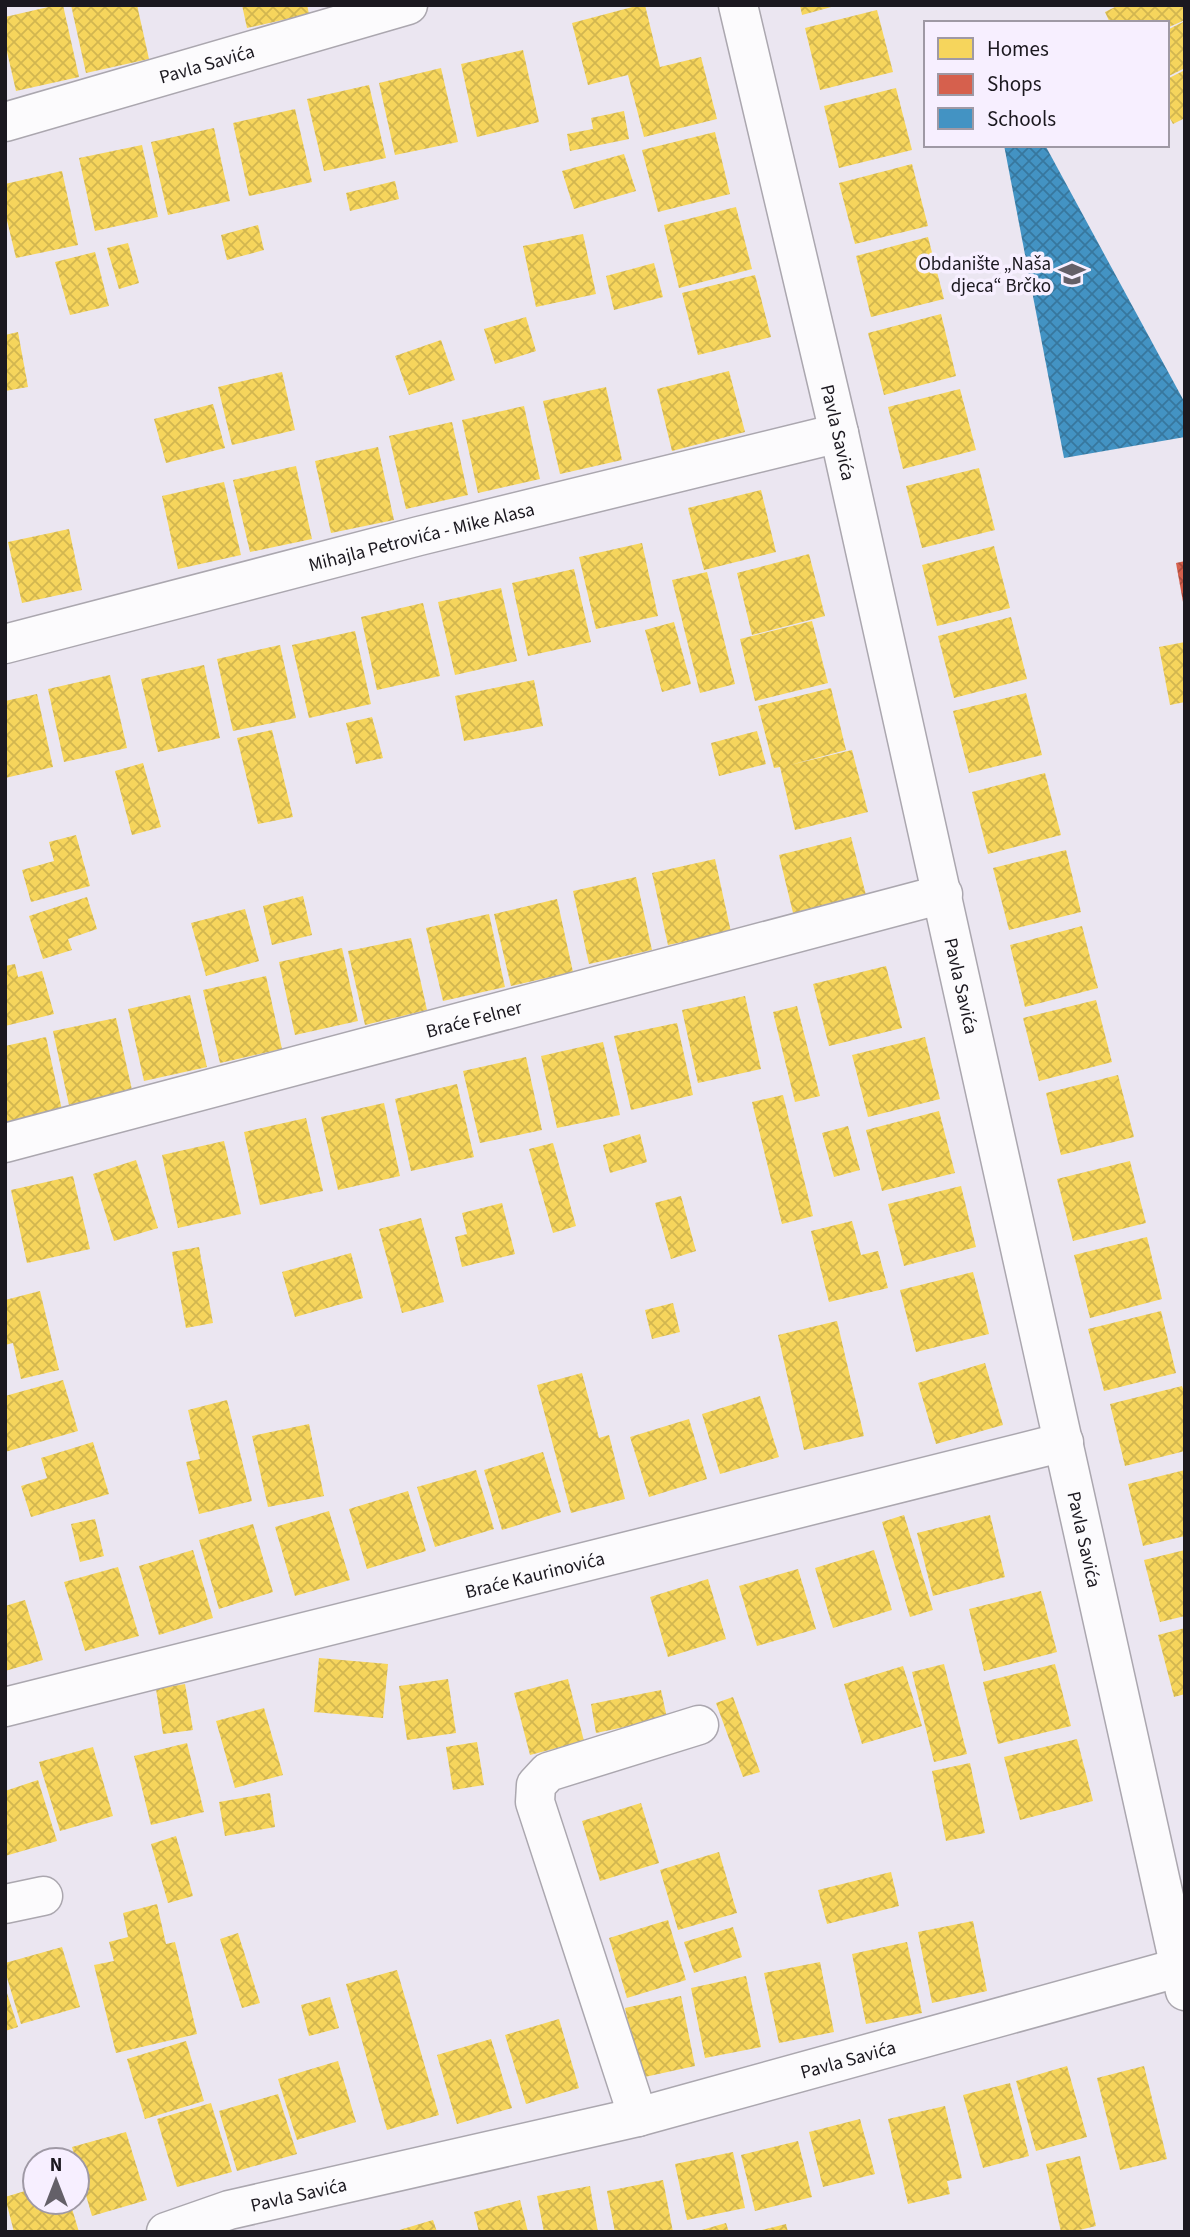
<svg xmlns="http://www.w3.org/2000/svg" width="1190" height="2237" font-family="'Source Sans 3',sans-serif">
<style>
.homes{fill:url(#homes-cross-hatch)}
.shops{fill:url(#shops-cross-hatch)}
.schools{fill:url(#schools-cross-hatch)}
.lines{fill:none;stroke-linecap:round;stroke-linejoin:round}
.street-casing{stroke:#aba7af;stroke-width:41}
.street{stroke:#fcfbfd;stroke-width:38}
.labels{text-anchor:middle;stroke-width:7;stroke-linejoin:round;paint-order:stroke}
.street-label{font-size:19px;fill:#1b181f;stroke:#f7efff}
.poi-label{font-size:19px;fill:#1b181f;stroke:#f7efff;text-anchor:end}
</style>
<defs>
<pattern id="homes-cross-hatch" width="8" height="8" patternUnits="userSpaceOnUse" patternTransform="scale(1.75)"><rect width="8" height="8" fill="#f6d55c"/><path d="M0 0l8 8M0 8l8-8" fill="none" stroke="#d2b650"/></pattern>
<pattern id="shops-cross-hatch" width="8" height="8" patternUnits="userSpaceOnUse" patternTransform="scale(1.75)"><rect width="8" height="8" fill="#d6604d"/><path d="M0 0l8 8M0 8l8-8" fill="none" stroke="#ad4e3f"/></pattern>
<pattern id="schools-cross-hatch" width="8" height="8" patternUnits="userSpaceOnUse" patternTransform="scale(1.75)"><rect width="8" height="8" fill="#4393c3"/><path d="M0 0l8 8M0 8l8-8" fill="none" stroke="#37779e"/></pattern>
</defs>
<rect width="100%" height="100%" fill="#ebe6f1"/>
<g class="homes">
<path d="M57 5H63L79 77 16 91 5 43V17Z"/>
<path d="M71 5H137L149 59 86 73Z"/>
<path d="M242 5H307L309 14 247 28Z"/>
<path d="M640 5H645L660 67 701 57 717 119 644 137 628 75 588 85 572 23Z"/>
<path d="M800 5H835V6L802 15Z"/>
<path d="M1119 5H1185V20L1167 28V23H1110L1105 12Z"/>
<path d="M877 10 893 72 820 90 805 28Z"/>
<path d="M1185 21V68L1167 77V30Z"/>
<path d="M523 50 539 122 477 137 461 64Z"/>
<path d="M441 68 458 142 395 155 379 83Z"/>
<path d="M1185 70V118L1173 124 1167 113V79Z"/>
<path d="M369 85 386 158 324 171 307 99Z"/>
<path d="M896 88 912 150 839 168 824 106Z"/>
<path d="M295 109 312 182 249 196 233 123Z"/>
<path d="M624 111 629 139 570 151 567 134 593 129 591 118Z"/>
<path d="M214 128 230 201 168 215 151 142Z"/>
<path d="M715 132 730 194 658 212 642 150Z"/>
<path d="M142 145 158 217 95 231 79 158Z"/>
<path d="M624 154 636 191 574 209 562 171Z"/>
<path d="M912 164 928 226 855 244 839 183Z"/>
<path d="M62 171 78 245 16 258 5 212V184Z"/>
<path d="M395 181 399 199 350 211 346 193Z"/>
<path d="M736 207 752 269 679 288 664 225Z"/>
<path d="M258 225 264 250 227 260 221 235Z"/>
<path d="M583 234 596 294 536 307 523 246Z"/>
<path d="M928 237 944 299 871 317 856 256Z"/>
<path d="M128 243 139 283 119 289 107 248Z"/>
<path d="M95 252 109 306 70 315 55 262Z"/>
<path d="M654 263 663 297 614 310 606 276Z"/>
<path d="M755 275 771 337 698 355 682 293Z"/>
<path d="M941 314 956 376 884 395 868 333Z"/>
<path d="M526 317 536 351 495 364 484 329Z"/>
<path d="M18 332 28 387 5 391V335Z"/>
<path d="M441 340 455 380 409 395 395 356Z"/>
<path d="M729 371 745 432 672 451 657 389Z"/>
<path d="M282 372 295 430 232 445 218 387Z"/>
<path d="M606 387 622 460 560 474 543 401Z"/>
<path d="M960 389 976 450 903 469 888 407Z"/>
<path d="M213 404 225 448 166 463 154 419Z"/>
<path d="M524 406 540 479 478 493 462 420Z"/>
<path d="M452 422 468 495 406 509 389 436Z"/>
<path d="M378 447 394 520 331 533 315 461Z"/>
<path d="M296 466 312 539 250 552 233 480Z"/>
<path d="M979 468 995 530 922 548 906 486Z"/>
<path d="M224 482 241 555 178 569 162 496Z"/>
<path d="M761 490 776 552 704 570 688 508Z"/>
<path d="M69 529 82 590 22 603 8 542Z"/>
<path d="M642 543 658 616 596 629 579 557Z"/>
<path d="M994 546 1010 608 937 626 922 565Z"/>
<path d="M809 554 825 616 752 635 737 573Z"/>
<path d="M574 569 591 642 528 656 512 583Z"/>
<path d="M707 572 735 684 700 693 672 580Z"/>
<path d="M501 588 517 661 455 675 438 602Z"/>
<path d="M423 603 440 676 377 690 361 617Z"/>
<path d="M1011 617 1027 679 954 698 938 636Z"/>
<path d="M812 621 828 683 755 701 740 639Z"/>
<path d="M674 622 691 684 662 692 645 630Z"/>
<path d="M355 631 371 704 309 718 292 645Z"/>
<path d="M1185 642V702L1170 705 1159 647Z"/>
<path d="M280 645 296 718 233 731 217 659Z"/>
<path d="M204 665 220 738 158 752 141 679Z"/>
<path d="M110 675 127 748 64 762 48 689Z"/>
<path d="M534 680 543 726 464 741 455 696Z"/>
<path d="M831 688 846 750 790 765 852 750 868 812 795 830 780 767 774 768 758 706Z"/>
<path d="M1026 693 1042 755 969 773 953 711Z"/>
<path d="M37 694 53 767 5 778V701Z"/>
<path d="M372 717 383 758 356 764 346 723Z"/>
<path d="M272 730 293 817 258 824 237 738Z"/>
<path d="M757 731 766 764 719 776 711 743Z"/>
<path d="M143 763 161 827 132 835 115 771Z"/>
<path d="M1045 773 1061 835 988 854 972 792Z"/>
<path d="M76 835 90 886 31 902 22 870 54 861 49 842Z"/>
<path d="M851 837 867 899 794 917 779 855Z"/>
<path d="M1066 850 1081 912 1009 930 993 868Z"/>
<path d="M715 859 731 932 668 945 652 873Z"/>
<path d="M636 877 652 950 589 964 573 891Z"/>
<path d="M303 896 312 935 272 945 263 906Z"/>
<path d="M87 897 97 929 68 939 72 950 43 959 29 916Z"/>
<path d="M557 899 573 972 511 986 494 914Z"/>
<path d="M245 909 259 961 206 976 191 923Z"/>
<path d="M489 914 505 987 443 1001 426 928Z"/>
<path d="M1082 926 1098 988 1025 1007 1010 945Z"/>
<path d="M411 938 427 1010 365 1025 348 951Z"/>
<path d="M342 948 358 1021 295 1035 279 962Z"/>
<path d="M15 964 18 977 42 971 54 1014 5 1026V966Z"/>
<path d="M886 966 902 1028 829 1046 813 984Z"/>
<path d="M266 976 282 1049 220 1063 203 990Z"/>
<path d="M190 995 207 1067 144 1081 128 1009Z"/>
<path d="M745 996 761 1069 698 1083 682 1010Z"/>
<path d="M1096 1000 1112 1062 1039 1081 1023 1018Z"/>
<path d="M797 1006 820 1096 795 1102 773 1012Z"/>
<path d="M116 1018 132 1090 69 1105 53 1031Z"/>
<path d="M677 1023 693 1095 631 1110 614 1036Z"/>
<path d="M46 1037 62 1110 5 1123V1046Z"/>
<path d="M925 1037 940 1099 868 1117 852 1055Z"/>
<path d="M603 1042 620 1115 557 1128 541 1056Z"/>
<path d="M526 1057 542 1130 480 1143 463 1071Z"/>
<path d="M1118 1075 1134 1137 1061 1155 1046 1093Z"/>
<path d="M457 1084 474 1157 411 1171 395 1099Z"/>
<path d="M783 1095 813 1216 782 1224 752 1102Z"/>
<path d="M384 1103 400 1176 338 1190 321 1117Z"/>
<path d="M939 1111 955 1173 882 1191 866 1130Z"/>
<path d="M306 1118 323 1191 260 1205 244 1132Z"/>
<path d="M848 1126 860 1170 834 1177 822 1133Z"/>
<path d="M640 1134 647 1162 610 1173 603 1145Z"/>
<path d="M224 1141 241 1214 178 1228 162 1155Z"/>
<path d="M553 1143 576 1226 553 1233 529 1149Z"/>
<path d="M136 1160 158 1228 114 1241 93 1174Z"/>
<path d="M1130 1161 1146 1223 1073 1241 1057 1179Z"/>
<path d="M73 1176 90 1249 27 1263 11 1190Z"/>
<path d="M961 1186 976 1247 904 1266 888 1204Z"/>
<path d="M681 1196 696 1251 671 1259 655 1203Z"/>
<path d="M502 1203 515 1254 462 1267 455 1237 467 1234 462 1213Z"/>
<path d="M421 1218 444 1302 402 1313 379 1229Z"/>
<path d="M852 1221 861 1255 878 1251 888 1288 829 1302 811 1231Z"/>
<path d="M1147 1237 1162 1299 1090 1318 1074 1255Z"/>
<path d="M199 1247 213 1323 186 1328 172 1252Z"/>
<path d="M351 1253 363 1298 295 1317 282 1272Z"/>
<path d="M973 1272 989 1334 916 1352 900 1290Z"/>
<path d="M40 1291 59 1370 21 1379 13 1343 5 1345V1300Z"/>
<path d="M673 1303 680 1332 652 1339 645 1310Z"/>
<path d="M1161 1311 1176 1373 1104 1391 1088 1329Z"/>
<path d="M837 1321 864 1436 804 1450 778 1335Z"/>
<path d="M985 1363 1003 1425 936 1444 918 1383Z"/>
<path d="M582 1373 599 1438 609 1435 625 1499 571 1513 537 1385Z"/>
<path d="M63 1380 78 1431 5 1452V1396Z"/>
<path d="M1182 1386 1185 1395V1451L1125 1466 1110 1404Z"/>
<path d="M760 1396 779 1457 720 1474 702 1414Z"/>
<path d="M227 1400 252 1501 199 1514 186 1462 200 1459 188 1410Z"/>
<path d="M689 1419 707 1479 649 1497 630 1437Z"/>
<path d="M309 1424 324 1496 268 1507 252 1436Z"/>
<path d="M93 1442 109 1494 31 1517 21 1486 47 1478 41 1458Z"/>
<path d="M543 1452 561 1512 502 1530 484 1470Z"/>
<path d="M476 1470 494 1529 435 1547 417 1487Z"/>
<path d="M1185 1470V1536L1143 1546 1128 1484Z"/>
<path d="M408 1491 426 1551 367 1569 349 1509Z"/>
<path d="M329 1511 350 1580 295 1596 275 1527Z"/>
<path d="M904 1515 933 1610 910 1617 882 1522Z"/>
<path d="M990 1515 1005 1577 933 1596 917 1533Z"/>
<path d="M95 1519 104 1556 80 1562 71 1524Z"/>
<path d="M253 1524 273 1592 219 1609 199 1540Z"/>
<path d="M193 1550 213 1618 159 1635 139 1566Z"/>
<path d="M874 1550 892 1610 833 1628 815 1568Z"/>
<path d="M1185 1550V1616L1160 1622 1144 1560Z"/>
<path d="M118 1567 139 1636 85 1651 64 1582Z"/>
<path d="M798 1569 816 1629 757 1646 739 1586Z"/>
<path d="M708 1579 726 1639 668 1657 650 1597Z"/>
<path d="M1041 1591 1057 1652 984 1671 969 1609Z"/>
<path d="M25 1600 43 1660 5 1671V1606Z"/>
<path d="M1185 1628V1694L1174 1697 1158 1635Z"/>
<path d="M319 1658 388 1664 383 1718 314 1712Z"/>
<path d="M944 1664 967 1754 934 1762 912 1672Z"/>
<path d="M1055 1664 1071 1726 998 1744 983 1682Z"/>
<path d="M903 1666 922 1726 862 1744 844 1684Z"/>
<path d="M448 1679 456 1733 407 1740 399 1686Z"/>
<path d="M568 1679 584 1741 530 1755 514 1693Z"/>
<path d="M185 1684 193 1730 163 1734 156 1689Z"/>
<path d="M661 1690 667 1718 596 1733 591 1704Z"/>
<path d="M733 1697 760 1772 743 1777 716 1703Z"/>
<path d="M264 1708 283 1775 235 1788 216 1721Z"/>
<path d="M1077 1739 1093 1801 1020 1820 1004 1757Z"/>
<path d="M477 1742 484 1785 453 1790 446 1747Z"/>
<path d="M187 1743 204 1812 151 1825 134 1756Z"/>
<path d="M93 1747 113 1816 60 1831 39 1762Z"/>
<path d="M970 1763 985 1833 946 1841 932 1771Z"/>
<path d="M38 1780 57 1841 5 1856V1791Z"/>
<path d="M270 1793 275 1827 225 1836 219 1802Z"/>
<path d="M641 1803 659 1863 600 1881 582 1821Z"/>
<path d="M176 1836 193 1896 168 1903 151 1844Z"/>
<path d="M719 1852 737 1913 678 1930 660 1870Z"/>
<path d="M891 1872 899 1906 827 1924 818 1890Z"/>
<path d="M157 1904 166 1944 175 1942 197 2034 116 2053 94 1965 114 1961 109 1942 128 1937 123 1913Z"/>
<path d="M668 1920 686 1980 627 1998 609 1938Z"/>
<path d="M973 1921 987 1991 932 2003 918 1932Z"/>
<path d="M733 1927 742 1957 694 1973 684 1942Z"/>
<path d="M238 1933 260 2003 242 2008 220 1939Z"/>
<path d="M907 1942 922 2013 866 2024 852 1954Z"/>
<path d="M62 1947 80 2007 21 2024 5 1971V1963Z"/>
<path d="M820 1962 834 2032 779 2043 764 1973Z"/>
<path d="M397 1970 439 2115 387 2130 346 1984Z"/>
<path d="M746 1976 761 2047 705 2058 691 1988Z"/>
<path d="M5 1987 18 2027 5 2031Z"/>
<path d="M681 1996 695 2066 640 2078 625 2008Z"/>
<path d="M330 1997 339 2028 309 2036 301 2005Z"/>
<path d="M559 2019 579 2088 526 2104 505 2035Z"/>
<path d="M491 2039 512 2108 457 2124 437 2055Z"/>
<path d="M186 2041 204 2101 145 2119 127 2059Z"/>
<path d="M338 2061 356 2122 297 2140 278 2079Z"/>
<path d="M1067 2066 1087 2137 1036 2151 1016 2081Z"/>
<path d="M1144 2066 1167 2159 1120 2170 1097 2078Z"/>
<path d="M1010 2083 1029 2156 983 2168 963 2095Z"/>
<path d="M278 2094 297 2154 237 2171 219 2111Z"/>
<path d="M211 2103 232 2172 177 2187 157 2119Z"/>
<path d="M945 2106 962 2178 947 2181 950 2194 908 2204 888 2119Z"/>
<path d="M860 2119 875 2174 823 2187 809 2132Z"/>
<path d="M126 2132 147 2200 92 2216 72 2147Z"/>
<path d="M798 2141 812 2197 755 2211 741 2155Z"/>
<path d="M733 2152 745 2208 687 2220 675 2164Z"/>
<path d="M1080 2156 1096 2226 1071 2232H1061L1046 2164Z"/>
<path d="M663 2180 673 2232H615L607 2191Z"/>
<path d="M590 2186 598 2232H544L537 2196Z"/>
<path d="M35 2188V2202H70L79 2232H14L5 2197Z"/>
<path d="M520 2200 528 2232H479L474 2212Z"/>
<path d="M433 2220 437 2232H396V2231Z"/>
<path d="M726 2223 729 2232H698V2231Z"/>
<path d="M786 2224 788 2232H758V2231Z"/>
</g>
<path class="shops" d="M1185 561V601L1183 602 1176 563Z"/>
<path class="schools" d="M1004 145H1045L1185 403V437L1064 458Z"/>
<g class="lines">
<defs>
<g id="street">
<path id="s1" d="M738 5 839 433 1185 1991"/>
<path id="s2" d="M5 122 408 5"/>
<path id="s3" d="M5 644 419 536 839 433"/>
<path id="s4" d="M5 1143 943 894"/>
<path id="s5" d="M5 1707 1064 1442"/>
<path d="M5 1904 43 1896"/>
<path d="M638 2117 535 1802 536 1785 548 1772 699 1725"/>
<path id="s6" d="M166 2232 229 2210 638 2117 1185 1966"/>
</g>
</defs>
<use href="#street" class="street-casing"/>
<use href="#street" class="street"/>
</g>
<defs>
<symbol id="school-bare" viewBox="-9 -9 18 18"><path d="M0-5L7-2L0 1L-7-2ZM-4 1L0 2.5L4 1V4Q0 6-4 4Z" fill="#646068" stroke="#f7efff" stroke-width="2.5" paint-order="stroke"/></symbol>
</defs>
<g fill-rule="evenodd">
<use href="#school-bare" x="1053" y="255" width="38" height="38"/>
</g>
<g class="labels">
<g class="street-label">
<text dy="7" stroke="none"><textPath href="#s2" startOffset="210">Pavla Savića</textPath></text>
<text dy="7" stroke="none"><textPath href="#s1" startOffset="439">Pavla Savića</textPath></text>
<text dy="7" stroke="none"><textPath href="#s3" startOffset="430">Mihajla Petrovića - Mike Alasa</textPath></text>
<text dy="7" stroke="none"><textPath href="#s1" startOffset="1006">Pavla Savića</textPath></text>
<text dy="7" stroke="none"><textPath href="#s4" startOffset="485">Braće Felner</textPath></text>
<text dy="7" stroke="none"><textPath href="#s1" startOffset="1573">Pavla Savića</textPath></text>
<text dy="7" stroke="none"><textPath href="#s5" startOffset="546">Braće Kaurinovića</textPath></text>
<text dy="7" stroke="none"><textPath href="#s6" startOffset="704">Pavla Savića</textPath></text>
<text dy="7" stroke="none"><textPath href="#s6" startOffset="138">Pavla Savića</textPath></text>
</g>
<g class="poi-label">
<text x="1051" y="270">Obdanište „Naša<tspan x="1051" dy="22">djeca“ Brčko</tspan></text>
</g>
</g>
<rect width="1190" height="2237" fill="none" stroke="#1b181f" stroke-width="14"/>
<rect x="924" y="21" width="245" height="126" fill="#f7efff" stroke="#9f99a5" stroke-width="2"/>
<rect x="938" y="38" width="35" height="21" fill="#f6d55c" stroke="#9f99a5" stroke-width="2"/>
<text x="987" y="56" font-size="21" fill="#1b181f">Homes</text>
<rect x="938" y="74" width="35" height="21" fill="#d6604d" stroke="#9f99a5" stroke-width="2"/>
<text x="987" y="91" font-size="21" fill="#1b181f">Shops</text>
<rect x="938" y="108" width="35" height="21" fill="#4393c3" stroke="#9f99a5" stroke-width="2"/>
<text x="987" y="126" font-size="21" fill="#1b181f">Schools</text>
<g transform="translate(56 2181)"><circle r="33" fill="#f7efff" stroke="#9f99a5" stroke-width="2"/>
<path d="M0-5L12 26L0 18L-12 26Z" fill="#646068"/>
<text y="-10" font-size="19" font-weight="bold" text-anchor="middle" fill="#1b181f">N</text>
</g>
</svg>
